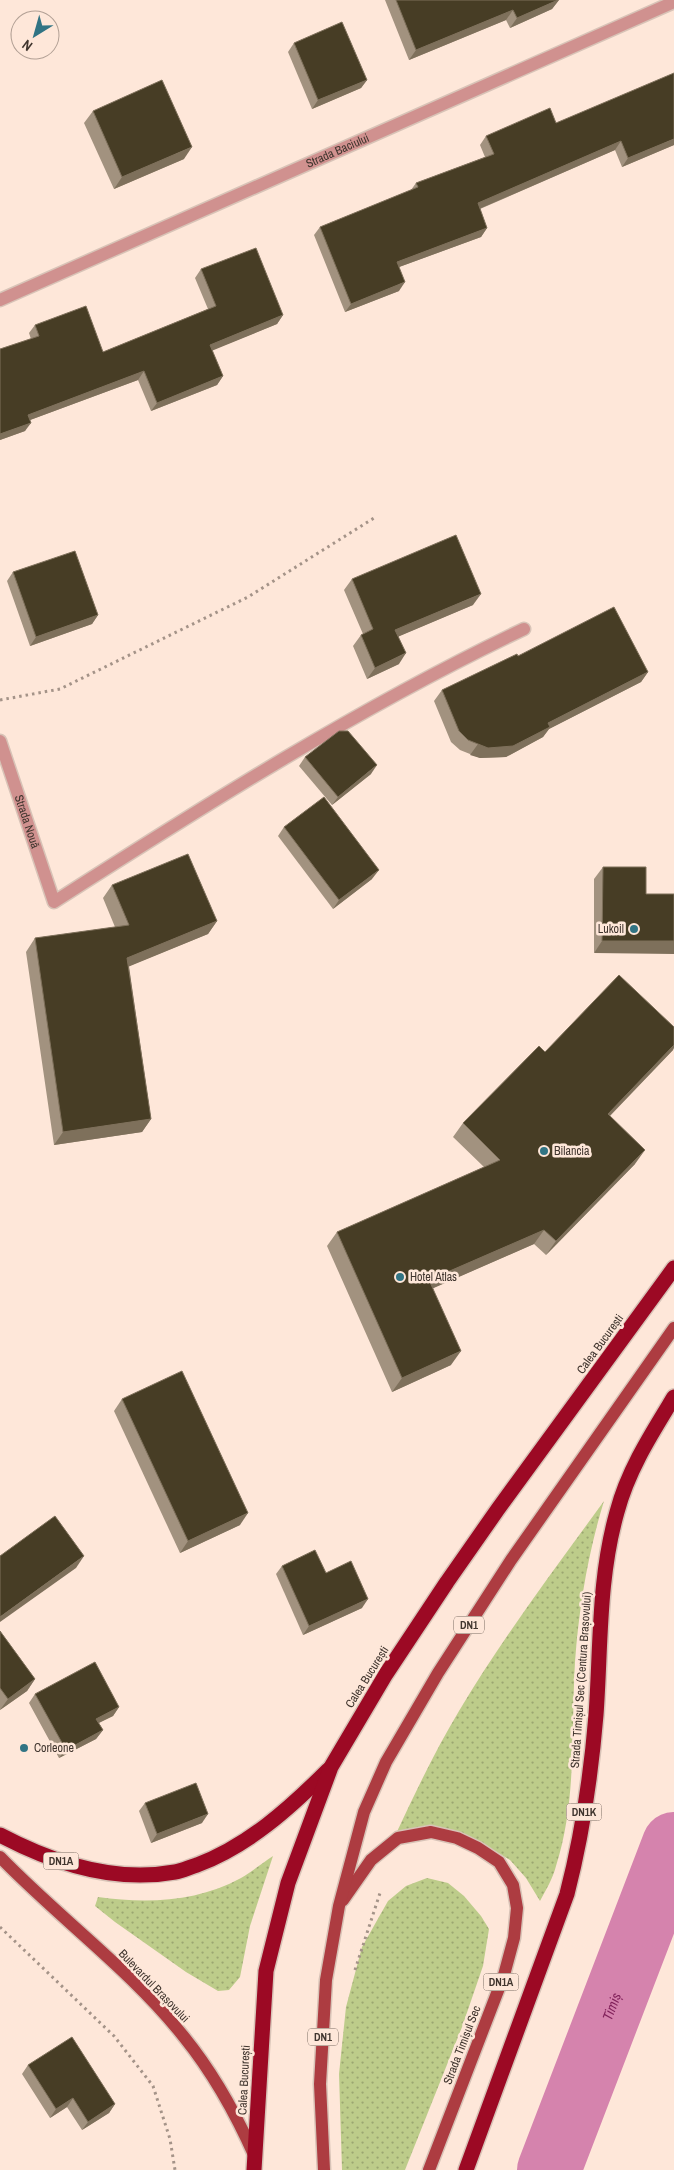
<svg xmlns="http://www.w3.org/2000/svg" width="674" height="2170" font-family="'Archivo Narrow',sans-serif">
<style>
.grass{fill:url(#grass-dots)}
.lines{fill:none;stroke-linecap:round;stroke-linejoin:round}
.river{stroke:#d583ad;stroke-width:64}
.street-casing{stroke:#d8c3b7;stroke-width:15}
.primary-casing{stroke:#d8c3b7;stroke-width:15}
.highway-casing{stroke:#d8c3b7;stroke-width:18}
.path{stroke:#a49388;stroke-width:3;stroke-dasharray:2.5 4;stroke-linecap:butt}
.street{stroke:#d0918f;stroke-width:12}
.primary{stroke:#ad3c41;stroke-width:12}
.highway{stroke:#9c0924;stroke-width:15}
.wall{fill:#a2927f}
.shaded-wall{fill:#7e705b}
.building{fill:#473d25;stroke:#7e705b}
.poi-dot{fill:#317484;stroke:#fee7d9;stroke-width:2}
.labels{text-anchor:middle;stroke-width:5;stroke-linejoin:round;paint-order:stroke}
.shield{fill:#fee7d9;stroke:#796a61;stroke-width:1}
.shield-label{font-size:11px;font-weight:bold;fill:#40352e}
.street-label{font-size:12px;fill:#40352e;stroke:#fee7d9}
.poi-label{font-size:12px;fill:#40352e;stroke:#fee7d9;text-anchor:start}
.water-label{font-size:14px;font-style:italic;fill:#81215a;stroke:#fee7d9}
</style>
<defs>
<pattern id="grass-dots" width="8" height="8" patternUnits="userSpaceOnUse" patternTransform="scale(1.25)"><rect width="8" height="8" fill="#bdcc8a"/><path d="M2 2h.1M6 6h.1" fill="none" stroke="#9ba671" stroke-width="1.8" stroke-linecap="round"/></pattern>
</defs>
<rect width="100%" height="100%" fill="#fee7d9"/>
<g class="grass">
<path d="M604 1501C588 1553 579 1607 575 1662 571 1729 577 1801 556 1866 553 1878 546 1890 540 1901L526 1878 510 1860 478 1841 395 1836C415 1793 435 1751 459 1711 503 1637 554 1570 604 1501Z"/>
<path d="M273 1856 250 1926 240 1977 229 1990 218 1991 186 1972 115 1922 95 1906 98 1897C147 1904 197 1902 241 1878 252 1872 262 1863 273 1856Z"/>
<path d="M427 1878 448 1883 464 1896 481 1916 489 1929 483 1966 462 2027 405 2170H342L339 2074 346 2007 362 1947 388 1901 406 1886Z"/>
</g>
<g class="lines">
<path class="river" id="s1" d="M549 2170 674 1844"/>
<defs>
<g id="street">
<path id="s2" d="M0 300 674 2"/>
<path id="s3" d="M0 741 54 902C207 804 360 707 524 629"/>
</g>
<g id="primary">
<path d="M0 1857C60 1919 131 1970 184 2037 214 2074 236 2114 255 2157"/>
<path d="M343 1900 371 1860 398 1838 431 1832 457 1838 478 1848 499 1862 513 1885 517 1908 514 1938 504 1975 429 2170"/>
<path d="M324 2170 320 2084 326 1980 339 1906 364 1812 386 1762 438 1673 511 1560 674 1328"/>
</g>
<g id="highway">
<path d="M0 1835C53 1863 115 1883 175 1872 182 1871 190 1867 197 1865 248 1846 290 1808 328 1770"/>
<path d="M254 2170 266 1971 288 1883 331 1767 386 1674 447 1582 498 1509 674 1268"/>
<path d="M466 2170 567 1894C582 1836 591 1775 596 1715 601 1646 598 1579 617 1512 628 1470 652 1433 674 1397"/>
</g>
</defs>
<use href="#street" class="street-casing"/>
<use href="#primary" class="primary-casing"/>
<use href="#highway" class="highway-casing"/>
<g class="path">
<path d="M0 700 60 689 248 597 374 518"/>
<path d="M0 1927 114 2036 153 2086 170 2139 175 2170"/>
<path d="M355 1970 380 1893"/>
</g>
<use href="#street" class="street"/>
<use href="#primary" class="primary"/>
<use href="#highway" class="highway"/>
</g>
<g class="wall">
<path d="M385 0H559L552 9 510 28 506 20 409 60Z"/>
<path d="M294 43 367 80 361 88 312 109 288 52Z"/>
<path d="M93 111 184 159 114 189 84 123Z"/>
<path d="M556 123 674 145 622 167 615 150 480 209 487 228 481 237 399 267V291L345 312 314 235 320 227 411 190 416 183 485 157 480 145 486 136Z"/>
<path d="M201 269 283 315 277 324 212 350 223 376 217 385 151 411 138 380 30 420 25 431 0 440V349L31 339 29 333 35 325 103 352 208 309 195 278Z"/>
<path d="M13 572 98 615 92 624 30 646 7 581Z"/>
<path d="M352 579 473 605 399 636V664L367 679 353 646 361 635 363 634 344 590Z"/>
<path d="M518 656 648 672 641 682 549 729 543 737 506 757 480 758 460 750 451 742 434 701 442 690Z"/>
<path d="M305 757 371 774 332 805 299 766Z"/>
<path d="M284 827 372 879 333 909 278 836Z"/>
<path d="M603 867 646 894 594 953V879Z"/>
<path d="M112 885 217 921 208 934 129 966 151 1119 142 1132 54 1145 26 952 35 938 115 927 103 898Z"/>
<path d="M673 1050 610 1116 635 1164 546 1255 534 1244 433 1288 451 1365 392 1392 327 1246 337 1232 484 1167 453 1137 463 1123 545 1052Z"/>
<path d="M122 1399 240 1525 180 1553 114 1411Z"/>
<path d="M282 1566 326 1573 362 1608 303 1635 276 1574Z"/>
<path d="M0 1631 35 1679 27 1691 0 1710Z"/>
<path d="M35 1694 119 1707 113 1716 99 1723 103 1730 96 1739 59 1758 29 1703Z"/>
<path d="M145 1803 202 1823 151 1843 139 1811Z"/>
<path d="M28 2065 115 2104 109 2113 82 2130 67 2107 50 2118 22 2074Z"/>
</g>
<g class="shaded-wall">
<path d="M558 0H559L552 9 510 28 517 18Z"/>
<path d="M513 10 506 20 409 60 416 50Z"/>
<path d="M367 80 361 88 312 109 318 100Z"/>
<path d="M674 139V145L622 167 628 158Z"/>
<path d="M621 141 615 150 472 212 478 203Z"/>
<path d="M192 147 184 159 114 189 122 177Z"/>
<path d="M487 228 481 237 391 270 397 262Z"/>
<path d="M405 282 399 291 345 312 351 304Z"/>
<path d="M283 315 277 324 204 354 210 345Z"/>
<path d="M144 371 138 380 22 423 28 415Z"/>
<path d="M223 376 217 385 151 411 157 403Z"/>
<path d="M31 423 25 431 0 440V434Z"/>
<path d="M481 594 473 605 388 641 395 630Z"/>
<path d="M98 615 92 624 30 646 36 637Z"/>
<path d="M406 653 399 664 367 679 375 668Z"/>
<path d="M648 672 641 682 549 729 543 737 506 757 480 758 470 755 478 744 548 723Z"/>
<path d="M377 765 371 774 332 805 338 797Z"/>
<path d="M379 870 372 879 333 909 339 900Z"/>
<path d="M217 921 208 934 118 971 127 958Z"/>
<path d="M602 941H674V954L594 953Z"/>
<path d="M674 1045V1048L673 1050 598 1128 608 1114Z"/>
<path d="M151 1119 142 1132 54 1145 63 1132Z"/>
<path d="M645 1150 635 1164 546 1255 556 1241Z"/>
<path d="M544 1230 534 1244 420 1294 429 1280Z"/>
<path d="M461 1351 451 1365 392 1392 402 1378Z"/>
<path d="M248 1513 240 1525 180 1553 188 1541Z"/>
<path d="M84 1556 76 1568 0 1622V1617Z"/>
<path d="M368 1599 362 1608 303 1635 309 1626Z"/>
<path d="M35 1679 27 1691 0 1710 8 1699Z"/>
<path d="M119 1707 113 1716 90 1727 96 1719Z"/>
<path d="M103 1730 96 1739 59 1758 66 1750Z"/>
<path d="M208 1814 202 1823 151 1843 157 1834Z"/>
<path d="M73 2098 67 2107 50 2118 56 2109Z"/>
<path d="M115 2104 109 2113 82 2130 88 2122Z"/>
</g>
<g class="building">
<path d="M396 0H558L517 18 513 10 416 50Z"/>
<path d="M342 22 367 80 318 100 294 43Z"/>
<path d="M674 73V139L628 158 621 141 478 203 487 228 397 262 405 282 351 304 320 227 418 187 416 183 494 154 486 136 550 108 556 123Z"/>
<path d="M162 80 192 147 122 177 93 111Z"/>
<path d="M256 248 283 315 210 345 223 376 157 403 144 371 28 415 31 423 0 434V349L39 336 35 325 86 306 103 352 216 306 201 269Z"/>
<path d="M456 535 481 594 395 630 406 653 375 668 361 635 373 629 352 579Z"/>
<path d="M75 551 98 615 36 637 13 572Z"/>
<path d="M614 607 648 672 548 723 550 727 513 746 488 748 468 740 459 731 442 690 517 654 518 656Z"/>
<path d="M339 731H348L377 765 338 797 305 757Z"/>
<path d="M324 797 379 870 339 900 284 827Z"/>
<path d="M188 854 217 921 127 958 151 1119 63 1132 35 938 129 925 112 885Z"/>
<path d="M603 867H646V894H674V941H602Z"/>
<path d="M619 975 674 1027V1045L608 1114 645 1150 556 1241 544 1230 429 1280 461 1351 402 1378 337 1232 500 1160 463 1123 539 1046 545 1052Z"/>
<path d="M182 1371 248 1513 188 1541 122 1399Z"/>
<path d="M55 1516 84 1556 0 1617V1556Z"/>
<path d="M315 1550 326 1573 351 1561 368 1599 309 1626 282 1566Z"/>
<path d="M0 1631 35 1679 8 1699 0 1688Z"/>
<path d="M95 1662 119 1707 96 1719 103 1730 66 1750 35 1694Z"/>
<path d="M196 1783 208 1814 157 1834 145 1803Z"/>
<path d="M72 2037 115 2104 88 2122 73 2098 56 2109 28 2065Z"/>
</g>
<g class="poi-dot">
<circle cx="634" cy="929" r="5"/>
<circle cx="544" cy="1151" r="5"/>
<circle cx="400" cy="1277" r="5"/>
<circle cx="24" cy="1748" r="5"/>
</g>
<g class="labels">
<g class="shield">
<rect x="454" y="1616.5" width="30" height="17" rx="4"/>
<rect x="566.5" y="1803.5" width="35" height="17" rx="4"/>
<rect x="43.5" y="1852.5" width="35" height="17" rx="4"/>
<rect x="483.5" y="1973.5" width="35" height="17" rx="4"/>
<rect x="308" y="2028.5" width="30" height="17" rx="4"/>
</g>
<g class="shield-label">
<text x="469" y="1629">DN1</text>
<text x="584" y="1816">DN1K</text>
<text x="61" y="1865">DN1A</text>
<text x="501" y="1986">DN1A</text>
<text x="323" y="2041">DN1</text>
</g>
<g class="street-label">
<text dy="4" stroke="none"><textPath href="#s2" startOffset="369">Strada Baciului</textPath></text>
<text dy="4" stroke="none"><textPath href="#s3" startOffset="85">Strada Nouă</textPath></text>
<text transform="translate(600 1344) rotate(-54)" y="4">Calea București</text>
<text transform="translate(367 1677) rotate(-58)" y="4">Calea București</text>
<text transform="translate(581 1680) rotate(-86)" y="4">Strada Timișul Sec (Centura Brașovului)</text>
<text transform="translate(154 1986) rotate(46)" y="4">Bulevardul Brașovului</text>
<text transform="translate(462 2045) rotate(-69)" y="4">Strada Timișul Sec</text>
<text transform="translate(244 2080) rotate(-87)" y="4">Calea București</text>
</g>
<g class="poi-label">
<text x="624" y="933" text-anchor="end">Lukoil</text>
<text x="554" y="1155">Bilancia</text>
<text x="410" y="1281">Hotel Atlas</text>
<text x="34" y="1752">Corleone</text>
</g>
<g class="water-label">
<text dy="5" stroke="none"><textPath href="#s1" startOffset="175">Timiș</textPath></text>
</g>
</g>
<g transform="translate(35 35) rotate(217)"><circle r="24" fill="#fee7d9" stroke="#b2a095"/>
<path d="M0-4L9 19L0 12L-9 19Z" fill="#317484"/>
<text y="-8" font-size="14" font-weight="bold" text-anchor="middle" fill="#40352e">N</text>
</g>
</svg>
